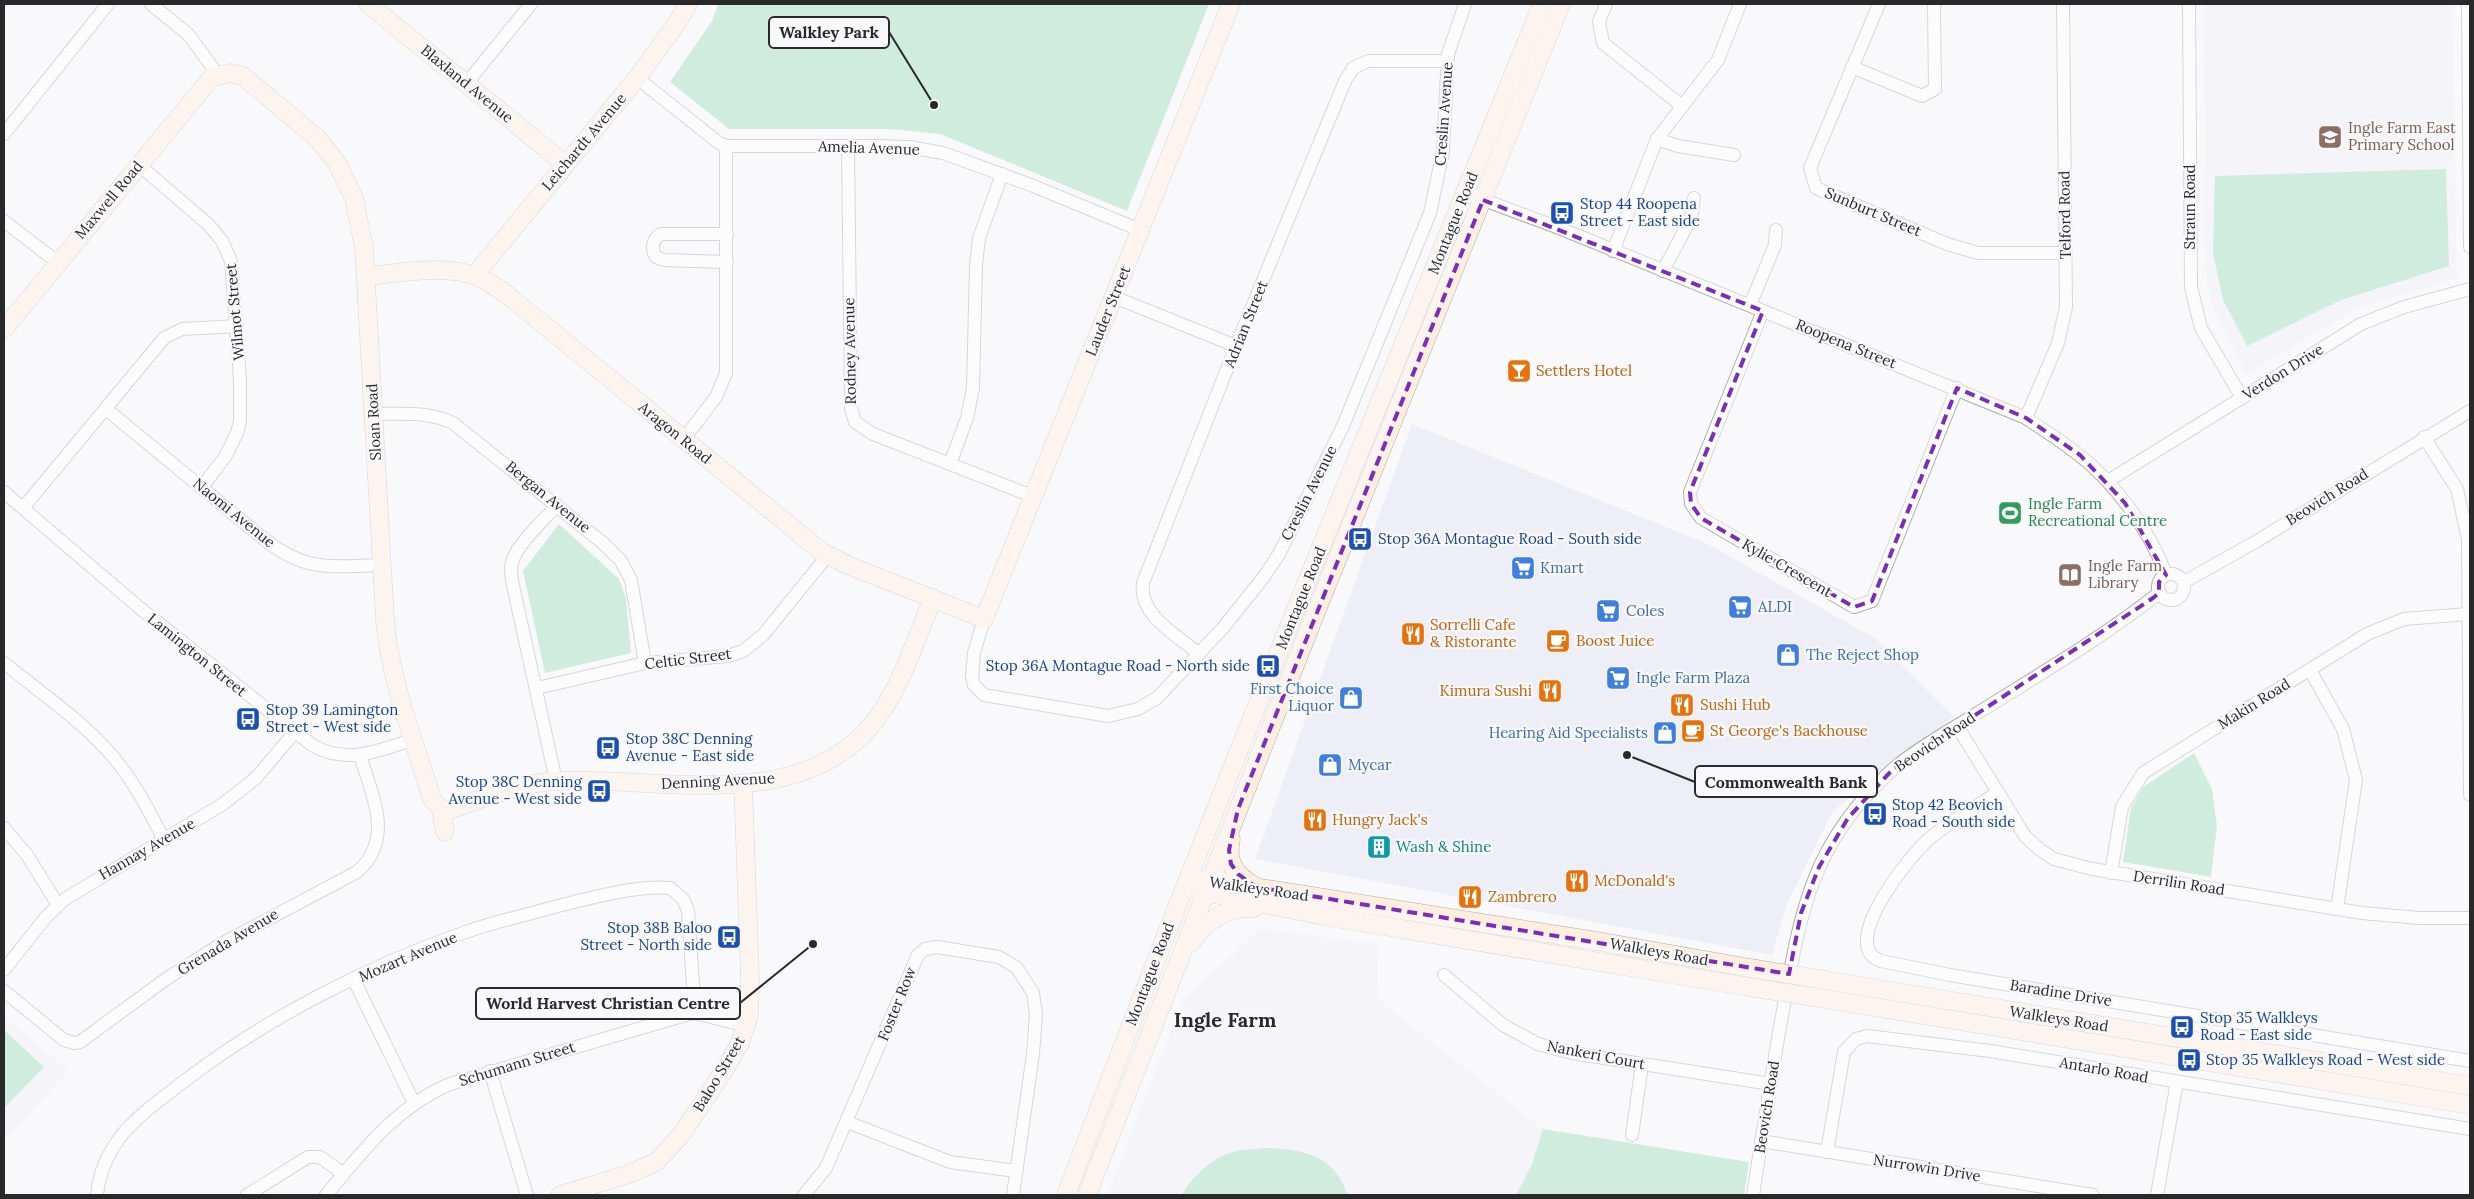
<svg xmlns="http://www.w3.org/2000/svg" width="2474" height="1199" font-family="Lora,serif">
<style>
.built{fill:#eeeef7}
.green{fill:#9ddcbd}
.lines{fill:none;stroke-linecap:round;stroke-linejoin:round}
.street-casing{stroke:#adadae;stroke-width:14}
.secondary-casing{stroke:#adadae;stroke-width:19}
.street{stroke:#fff;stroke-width:12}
.secondary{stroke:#feeedd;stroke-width:18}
.secondary-bridge-casing{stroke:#adadae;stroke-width:19;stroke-linecap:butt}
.secondary-bridge{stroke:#feeedd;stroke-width:18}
.marked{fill:none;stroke:#7b2cbf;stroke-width:4;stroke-dasharray:10 6;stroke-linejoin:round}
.labels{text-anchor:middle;stroke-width:4.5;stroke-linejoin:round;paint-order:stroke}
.street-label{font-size:15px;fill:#29292a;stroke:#f9f9fb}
.education-label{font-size:15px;fill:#785e54;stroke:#f9f9fb;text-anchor:start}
.transit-label{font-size:15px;fill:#164399;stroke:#f9f9fb;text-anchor:start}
.food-label{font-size:15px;fill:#c56008;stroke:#f9f9fb;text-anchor:start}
.leisure-label{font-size:15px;fill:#27864d;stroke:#f9f9fb;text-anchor:start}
.shop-label{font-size:15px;fill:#366cbe;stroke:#f9f9fb;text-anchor:start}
.culture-label{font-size:15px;fill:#0d838f;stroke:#f9f9fb;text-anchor:start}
.district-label{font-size:20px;font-weight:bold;fill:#29292a;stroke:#f9f9fb}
.leader{fill:none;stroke:#29292a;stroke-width:2}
.callout-dot{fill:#29292a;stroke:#f9f9fb;stroke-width:2}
.callout{fill:#f9f9fb;stroke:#29292a;stroke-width:2}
.callout-label{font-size:16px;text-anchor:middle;font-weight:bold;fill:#29292a}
</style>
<rect width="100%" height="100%" fill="#f9f9fb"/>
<g class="built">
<path d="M2204 4H2452L2457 278 2356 309 2245 375 2213 311 2205 269Z"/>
<path d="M1412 424 1708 544 1876 639 1954 717 1833 811 1786 906 1772 955 1255 859Z"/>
<path d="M1259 929 1377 944 1378 1000 1543 1129 1532 1164 1516 1195H1107L1183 1000Z"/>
<path d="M4 1017 69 1071 4 1140Z"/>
</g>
<g class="green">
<path d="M718 4H1209L1127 211 940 134 890 129H729L670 82 712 21Z"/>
<path d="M2446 169 2449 266 2341 300 2247 346 2223 300 2213 253 2215 176Z"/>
<path d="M559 524 619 579 626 598 631 653 545 673 523 571Z"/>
<path d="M2194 753 2212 789 2217 826 2211 877 2123 862 2131 808 2143 787Z"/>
<path d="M4 1030 44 1067 4 1108Z"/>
<path d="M1543 1129 1749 1162 1744 1195H1516L1532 1164Z"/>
<path d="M1268 1148C1306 1150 1333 1155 1348 1195H1182C1193 1175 1213 1157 1236 1151 1246 1149 1258 1149 1268 1148Z"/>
</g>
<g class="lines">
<defs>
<g id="street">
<path d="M151 4 189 35 217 74"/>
<path d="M1606 4 1599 22 1603 43 1682 106"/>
<path d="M1879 4 1810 168 1816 188 1947 244 1978 253H2066"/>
<path d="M2189 4 2191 287 2201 328 2242 398"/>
<path d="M2468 4 2470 247"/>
<path d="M1852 67 1922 96 1935 89 1934 4"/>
<path d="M637 78 719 143 726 146H877L909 147 943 153 1031 185 1140 230"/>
<path d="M466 84 531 4"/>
<path d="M4 134 108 4"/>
<path d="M1657 139 1678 146 1734 155"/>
<path d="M848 146 851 408 855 422 873 434 1032 496"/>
<path d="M139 165 209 225 222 241 231 261 240 379V421L237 433 225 457 202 487"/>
<path d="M1465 193 1559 228 2026 418C2043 430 2062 441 2079 455 2115 483 2151 532 2166 575"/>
<path d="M4 221 57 262"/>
<path d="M727 234H661C652 239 651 249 656 257L664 260 727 262"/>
<path d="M1613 251 1657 139 1718 60 1740 4"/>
<path d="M1663 271 1691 218 1694 198"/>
<path d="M1114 297 1236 346"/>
<path d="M1750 305 1775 245 1776 230"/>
<path d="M1763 311 1690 492 1691 504 1701 518 1854 607 1872 601 1957 388"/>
<path d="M106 409 264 539C307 573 331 566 382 565"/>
<path d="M373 414C400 414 428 411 453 423L603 543 621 561 631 580 645 663"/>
<path d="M2026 418 2058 343 2066 307 2063 4"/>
<path d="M2424 437 2457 489 2468 539 2470 795"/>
<path d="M683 440 716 397 726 373V146"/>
<path d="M950 464 967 418 973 388 976 265 979 238 1002 174"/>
<path d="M2108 481 2361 324 2404 307 2470 289"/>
<path d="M4 492 141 609 312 745C346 765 379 751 414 739"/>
<path d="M23 508 164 338 182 329 237 326"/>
<circle cx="2171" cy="587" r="13"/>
<path d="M2184 582 2257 541 2470 411"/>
<path d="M984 619 974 653 972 677 974 685 984 695 1108 716 1138 709 1157 698 1222 629 1263 578 1279 554 1343 426 1430 213 1443 151 1448 54 1465 4"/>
<path d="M1199 654C1177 635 1138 615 1143 583L1236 346 1345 81 1353 68 1368 61H1447"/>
<path d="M4 663C41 693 83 721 114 758 135 783 149 811 164 840"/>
<path d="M2310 670 2343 729 2356 780 2337 909"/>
<path d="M537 688 645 663 728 656 743 651 763 635 828 555"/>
<path d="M1957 726 2025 836 2039 849 2054 859 2092 869 2362 913 2419 918H2470"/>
<path d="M556 781 514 590C512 582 510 571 512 562 517 544 544 520 557 505"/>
<path d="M1997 793C1975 807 1951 821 1930 838 1911 854 1836 946 1881 961L1950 975 2470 1061"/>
<path d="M4 828 27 855 58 905"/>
<path d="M2111 873 2122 807 2143 773 2367 634 2404 619 2468 614"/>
<path d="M4 970 46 917 65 899 223 804 256 778 294 733"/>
<path d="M1444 975 1503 1025 1538 1044 1572 1053 1771 1084"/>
<path d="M354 980 414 1103"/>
<path d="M4 991 64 1040 74 1043 80 1042 166 979 223 943 357 872C395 839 372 796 360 755"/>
<path d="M490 1071 527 1195"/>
<path d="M847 1122 950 1162 1016 1171"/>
<path d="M1632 1135 1642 1064"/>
<path d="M1761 1141 2093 1195"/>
<path d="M1827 1152 1844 1052 1856 1039 1867 1036 1990 1051 2470 1129"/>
<path d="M97 1195C99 1174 108 1153 121 1136 139 1114 164 1097 187 1079 269 1017 366 967 463 933 494 922 526 915 558 906 589 898 638 885 670 888L683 899 688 911 695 1013"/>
<path d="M247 1195 308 1157H320L344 1174"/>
<path d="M326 1195C363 1151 396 1107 450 1084L689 1014 695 1013 747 1026"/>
<path d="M804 1195 826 1168 918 955 925 949 937 947 999 957 1017 968 1033 993 1036 1014 1033 1054 1013 1195"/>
<path d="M1753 1195C1762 1137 1771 1079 1781 1021 1800 917 1808 846 1892 770 1916 749 1949 731 1976 714 2038 675 2102 638 2159 593"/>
<path d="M2157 1195 2177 1082"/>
</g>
<g id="secondary">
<path d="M368 4 565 164"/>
<path d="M367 276C402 273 447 263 480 278 494 284 505 293 516 302L822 552 850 566 984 619 1231 4"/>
<path d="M474 276 637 78 677 23 688 4"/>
<path d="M4 329 212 77 231 73 243 76 318 139 337 163 354 198 364 248 385 620C390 681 414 740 432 799L441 809 445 832"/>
<path d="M441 809 450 810C483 798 520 783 556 781 656 776 795 814 870 727 900 692 915 641 933 598"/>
<path d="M1231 839C1226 862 1235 875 1255 886"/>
<path d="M1200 881 1210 880 1596 941 1750 968"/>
<path d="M1196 887 1205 892 1324 916 1749 987"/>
<path d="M1191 943C1206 920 1226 907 1254 908"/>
<path d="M1825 980 2470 1086"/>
<path d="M1820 998 2470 1105"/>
<path d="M560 1195 629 1174 656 1162 681 1135 725 1069 740 1043 749 1016 750 977 743 783"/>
<path d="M1066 1195C1217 795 1381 400 1542 4"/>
<path d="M1087 1195 1314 617 1561 4"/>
</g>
</defs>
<use href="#street" class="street-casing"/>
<use href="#secondary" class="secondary-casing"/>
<use href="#street" class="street"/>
<use href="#secondary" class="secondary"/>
<defs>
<g id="secondary-bridge">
<path d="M1750 968 1825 980"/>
<path d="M1749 987 1820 998"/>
</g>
</defs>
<use href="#secondary-bridge" class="secondary-bridge-casing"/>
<use href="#secondary-bridge" class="secondary-bridge"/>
</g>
<path d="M0 0H2474V1199H0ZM1483 200 1763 311 1690 492 1691 504 1701 518 1854 607 1872 601 1957 388 2026 418 2080 455 2125 503 2166 575 2159 582V593L2153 598 1893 769 1848 818 1819 867 1801 913 1789 974 1256 887 1238 874 1231 864 1229 850 1238 809Z" fill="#f9f9fb" fill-opacity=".55" fill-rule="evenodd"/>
<path class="marked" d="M1483 200 1763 311 1690 492 1691 504 1701 518 1854 607 1872 601 1957 388 2026 418 2080 455 2125 503 2166 575 2159 582V593L2153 598 1893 769 1848 818 1819 867 1801 913 1789 974 1256 887 1238 874 1231 864 1229 850 1238 809Z"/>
<defs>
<symbol id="school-square" viewBox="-11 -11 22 22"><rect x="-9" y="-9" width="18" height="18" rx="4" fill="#8d6e63" stroke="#f9f9fb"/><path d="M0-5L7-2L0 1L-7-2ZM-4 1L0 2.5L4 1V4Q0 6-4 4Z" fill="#fff"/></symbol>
<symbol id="bus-square" viewBox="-11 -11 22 22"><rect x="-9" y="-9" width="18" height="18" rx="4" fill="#1a4fb4" stroke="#f9f9fb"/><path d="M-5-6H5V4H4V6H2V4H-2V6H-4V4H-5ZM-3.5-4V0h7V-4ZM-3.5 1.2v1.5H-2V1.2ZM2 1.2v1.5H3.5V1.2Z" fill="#fff"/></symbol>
<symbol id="bar-square" viewBox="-11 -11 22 22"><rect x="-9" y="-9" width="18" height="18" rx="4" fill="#e8710a" stroke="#f9f9fb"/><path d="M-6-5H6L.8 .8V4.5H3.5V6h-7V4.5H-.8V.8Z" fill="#fff"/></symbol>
<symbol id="stadium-square" viewBox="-11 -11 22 22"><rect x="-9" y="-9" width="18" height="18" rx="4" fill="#2e9e5b" stroke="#f9f9fb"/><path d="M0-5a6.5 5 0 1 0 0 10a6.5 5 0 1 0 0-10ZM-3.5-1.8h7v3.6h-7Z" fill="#fff"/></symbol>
<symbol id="supermarket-square" viewBox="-11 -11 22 22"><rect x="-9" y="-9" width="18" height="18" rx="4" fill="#3f7fe0" stroke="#f9f9fb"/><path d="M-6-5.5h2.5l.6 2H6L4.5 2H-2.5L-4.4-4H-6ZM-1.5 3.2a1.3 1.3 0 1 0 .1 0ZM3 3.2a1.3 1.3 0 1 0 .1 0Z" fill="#fff"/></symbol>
<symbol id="library-square" viewBox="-11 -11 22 22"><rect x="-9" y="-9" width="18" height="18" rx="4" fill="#8d6e63" stroke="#f9f9fb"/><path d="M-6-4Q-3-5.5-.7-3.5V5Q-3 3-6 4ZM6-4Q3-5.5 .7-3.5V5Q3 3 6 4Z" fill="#fff"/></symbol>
<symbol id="restaurant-square" viewBox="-11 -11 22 22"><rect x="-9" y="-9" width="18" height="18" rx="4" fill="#e8710a" stroke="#f9f9fb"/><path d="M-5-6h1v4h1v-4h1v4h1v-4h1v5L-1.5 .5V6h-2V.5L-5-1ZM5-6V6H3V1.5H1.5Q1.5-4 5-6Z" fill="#fff"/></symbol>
<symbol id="cafe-square" viewBox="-11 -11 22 22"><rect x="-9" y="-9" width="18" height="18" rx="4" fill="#e8710a" stroke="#f9f9fb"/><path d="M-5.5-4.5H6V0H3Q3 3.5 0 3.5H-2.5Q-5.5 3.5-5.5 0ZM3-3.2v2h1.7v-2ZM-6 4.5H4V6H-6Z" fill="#fff"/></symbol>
<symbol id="shop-square" viewBox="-11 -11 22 22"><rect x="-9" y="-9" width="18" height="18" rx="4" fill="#3f7fe0" stroke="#f9f9fb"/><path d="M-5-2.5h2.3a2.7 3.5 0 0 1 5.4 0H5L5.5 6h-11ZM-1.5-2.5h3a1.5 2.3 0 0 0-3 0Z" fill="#fff"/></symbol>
<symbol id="building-square" viewBox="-11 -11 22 22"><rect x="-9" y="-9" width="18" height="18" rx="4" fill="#0f9aa8" stroke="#f9f9fb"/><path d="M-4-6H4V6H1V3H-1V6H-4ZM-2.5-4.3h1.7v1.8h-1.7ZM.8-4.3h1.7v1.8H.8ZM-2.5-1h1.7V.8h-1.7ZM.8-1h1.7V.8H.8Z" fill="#fff"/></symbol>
</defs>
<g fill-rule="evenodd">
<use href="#school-square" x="2316" y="123" width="28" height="28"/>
<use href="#bus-square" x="1548" y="199" width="28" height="28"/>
<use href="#bar-square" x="1505" y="357" width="28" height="28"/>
<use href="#stadium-square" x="1996" y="499" width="28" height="28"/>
<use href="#bus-square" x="1346" y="525" width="28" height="28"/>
<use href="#supermarket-square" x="1509" y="554" width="28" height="28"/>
<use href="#library-square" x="2056" y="561" width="28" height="28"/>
<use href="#supermarket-square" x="1726" y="593" width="28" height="28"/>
<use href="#supermarket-square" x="1594" y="597" width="28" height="28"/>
<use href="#restaurant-square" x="1399" y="620" width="28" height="28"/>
<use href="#cafe-square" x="1544" y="627" width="28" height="28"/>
<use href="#shop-square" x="1774" y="641" width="28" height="28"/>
<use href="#bus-square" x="1254" y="652" width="28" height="28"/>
<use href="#supermarket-square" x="1604" y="664" width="28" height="28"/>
<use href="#restaurant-square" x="1536" y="677" width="28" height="28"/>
<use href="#shop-square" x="1337" y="684" width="28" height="28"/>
<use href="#restaurant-square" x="1668" y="691" width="28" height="28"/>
<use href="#bus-square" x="234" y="705" width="28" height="28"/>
<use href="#cafe-square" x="1679" y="717" width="28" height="28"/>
<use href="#shop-square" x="1651" y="719" width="28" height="28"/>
<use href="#bus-square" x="594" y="734" width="28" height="28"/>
<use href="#shop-square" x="1316" y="751" width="28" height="28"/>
<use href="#bus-square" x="585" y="777" width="28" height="28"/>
<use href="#bus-square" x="1861" y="800" width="28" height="28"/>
<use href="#restaurant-square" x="1301" y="806" width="28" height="28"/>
<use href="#building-square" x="1365" y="833" width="28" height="28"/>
<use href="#restaurant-square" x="1563" y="867" width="28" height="28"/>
<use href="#restaurant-square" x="1456" y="883" width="28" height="28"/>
<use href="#bus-square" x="715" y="923" width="28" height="28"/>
<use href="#bus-square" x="2168" y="1013" width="28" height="28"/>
<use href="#bus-square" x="2175" y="1046" width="28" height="28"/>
</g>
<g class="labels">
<g class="street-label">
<text transform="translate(467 84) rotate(39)" y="5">Blaxland Avenue</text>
<text transform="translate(1444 114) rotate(-86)" y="5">Creslin Avenue</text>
<text transform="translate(584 142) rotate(-50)" y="5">Leichardt Avenue</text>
<text transform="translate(869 148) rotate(2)" y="5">Amelia Avenue</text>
<text transform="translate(109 200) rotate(-50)" y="5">Maxwell Road</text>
<text transform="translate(2190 207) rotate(-90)" y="5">Straun Road</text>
<text transform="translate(1873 212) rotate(23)" y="5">Sunburt Street</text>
<text transform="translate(2065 215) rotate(-91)" y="5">Telford Road</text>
<text transform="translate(1453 223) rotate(-68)" y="5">Montague Road</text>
<text transform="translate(1108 311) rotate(-68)" y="5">Lauder Street</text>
<text transform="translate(235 312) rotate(-95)" y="5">Wilmot Street</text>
<text transform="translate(1246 324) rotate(-68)" y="5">Adrian Street</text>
<text transform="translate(1846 344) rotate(22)" y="5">Roopena Street</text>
<text transform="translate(850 351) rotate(-91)" y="5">Rodney Avenue</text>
<text transform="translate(2283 372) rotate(-32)" y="5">Verdon Drive</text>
<text transform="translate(374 422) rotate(-93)" y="5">Sloan Road</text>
<text transform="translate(675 433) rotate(39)" y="5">Aragon Road</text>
<text transform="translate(1309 493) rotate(-63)" y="5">Creslin Avenue</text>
<text transform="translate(548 497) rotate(39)" y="5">Bergan Avenue</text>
<text transform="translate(2327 497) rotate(-32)" y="5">Beovich Road</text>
<text transform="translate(234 513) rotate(39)" y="5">Naomi Avenue</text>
<text transform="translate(1787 568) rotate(30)" y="5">Kylie Crescent</text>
<text transform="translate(1301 598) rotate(-68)" y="5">Montague Road</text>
<text transform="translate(197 655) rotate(39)" y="5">Lamington Street</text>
<text transform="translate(688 659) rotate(-7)" y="5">Celtic Street</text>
<text transform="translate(2254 704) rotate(-32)" y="5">Makin Road</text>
<text transform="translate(1935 742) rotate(-34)" y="5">Beovich Road</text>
<text transform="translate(718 781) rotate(-3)" y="5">Denning Avenue</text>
<text transform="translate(147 849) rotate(-30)" y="5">Hannay Avenue</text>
<text transform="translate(2179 883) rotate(9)" y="5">Derrilin Road</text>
<text transform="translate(1259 889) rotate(8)" y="5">Walkleys Road</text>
<text transform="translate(228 942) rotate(-31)" y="5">Grenada Avenue</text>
<text transform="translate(1659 952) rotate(10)" y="5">Walkleys Road</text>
<text transform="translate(408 957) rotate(-23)" y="5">Mozart Avenue</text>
<text transform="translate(1150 974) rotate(-69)" y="5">Montague Road</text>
<text transform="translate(2061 993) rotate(9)" y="5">Baradine Drive</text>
<text transform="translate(897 1004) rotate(-68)" y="5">Foster Row</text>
<text transform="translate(2059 1019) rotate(9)" y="5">Walkleys Road</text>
<text transform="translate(1596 1055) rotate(11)" y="5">Nankeri Court</text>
<text transform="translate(517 1064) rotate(-17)" y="5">Schumann Street</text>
<text transform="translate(2104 1070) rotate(10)" y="5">Antarlo Road</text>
<text transform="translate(719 1074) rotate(-59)" y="5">Baloo Street</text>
<text transform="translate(1767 1107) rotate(-81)" y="5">Beovich Road</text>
<text transform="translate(1927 1168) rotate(9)" y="5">Nurrowin Drive</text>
</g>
<g class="education-label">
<text x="2348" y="133">Ingle Farm East<tspan x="2348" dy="17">Primary School</tspan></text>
<text x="2088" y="571">Ingle Farm<tspan x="2088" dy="17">Library</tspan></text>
</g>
<g class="transit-label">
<text x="1580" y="209">Stop 44 Roopena<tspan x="1580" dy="17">Street - East side</tspan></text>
<text x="1378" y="544">Stop 36A Montague Road - South side</text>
<text x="1250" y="671" text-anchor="end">Stop 36A Montague Road - North side</text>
<text x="266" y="715">Stop 39 Lamington<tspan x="266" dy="17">Street - West side</tspan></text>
<text x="626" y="744">Stop 38C Denning<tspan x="626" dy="17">Avenue - East side</tspan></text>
<text x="582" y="787" text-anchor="end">Stop 38C Denning<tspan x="582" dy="17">Avenue - West side</tspan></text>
<text x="1892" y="810">Stop 42 Beovich<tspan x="1892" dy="17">Road - South side</tspan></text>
<text x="712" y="933" text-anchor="end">Stop 38B Baloo<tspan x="712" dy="17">Street - North side</tspan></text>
<text x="2200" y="1023">Stop 35 Walkleys<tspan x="2200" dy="17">Road - East side</tspan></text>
<text x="2206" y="1065">Stop 35 Walkleys Road - West side</text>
</g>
<g class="food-label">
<text x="1536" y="376">Settlers Hotel</text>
<text x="1430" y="630">Sorrelli Cafe<tspan x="1430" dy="17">&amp; Ristorante</tspan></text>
<text x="1576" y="646">Boost Juice</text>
<text x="1532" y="696" text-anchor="end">Kimura Sushi</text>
<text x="1700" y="710">Sushi Hub</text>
<text x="1710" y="736">St George's Backhouse</text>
<text x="1332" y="825">Hungry Jack's</text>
<text x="1594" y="886">McDonald's</text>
<text x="1488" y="902">Zambrero</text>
</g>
<g class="leisure-label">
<text x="2028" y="509">Ingle Farm<tspan x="2028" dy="17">Recreational Centre</tspan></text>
</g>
<g class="shop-label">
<text x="1540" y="573">Kmart</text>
<text x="1758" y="612">ALDI</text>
<text x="1626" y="616">Coles</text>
<text x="1806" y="660">The Reject Shop</text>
<text x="1636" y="683">Ingle Farm Plaza</text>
<text x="1334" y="694" text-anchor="end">First Choice<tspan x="1334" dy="17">Liquor</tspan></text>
<text x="1648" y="738" text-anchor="end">Hearing Aid Specialists</text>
<text x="1348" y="770">Mycar</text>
</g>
<g class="culture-label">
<text x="1396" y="852">Wash &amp; Shine</text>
</g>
<g class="district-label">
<text x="1225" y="1027">Ingle Farm</text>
</g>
</g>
<path class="leader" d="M934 105L889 32M1627 755L1695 782M813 944L740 1003"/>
<g class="callout-dot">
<circle cx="934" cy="105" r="5"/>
<circle cx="1627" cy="755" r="5"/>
<circle cx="813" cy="944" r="5"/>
</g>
<g class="callout">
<rect x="769" y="17" width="120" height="31" rx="5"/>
<rect x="1695" y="766" width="182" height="31" rx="5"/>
<rect x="476" y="988" width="264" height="31" rx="5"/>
</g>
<g class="callout-label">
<text x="829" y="38">Walkley Park</text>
<text x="1786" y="788">Commonwealth Bank</text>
<text x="608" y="1009">World Harvest Christian Centre</text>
</g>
<rect width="2474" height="1199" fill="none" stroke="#29292a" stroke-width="10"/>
</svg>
